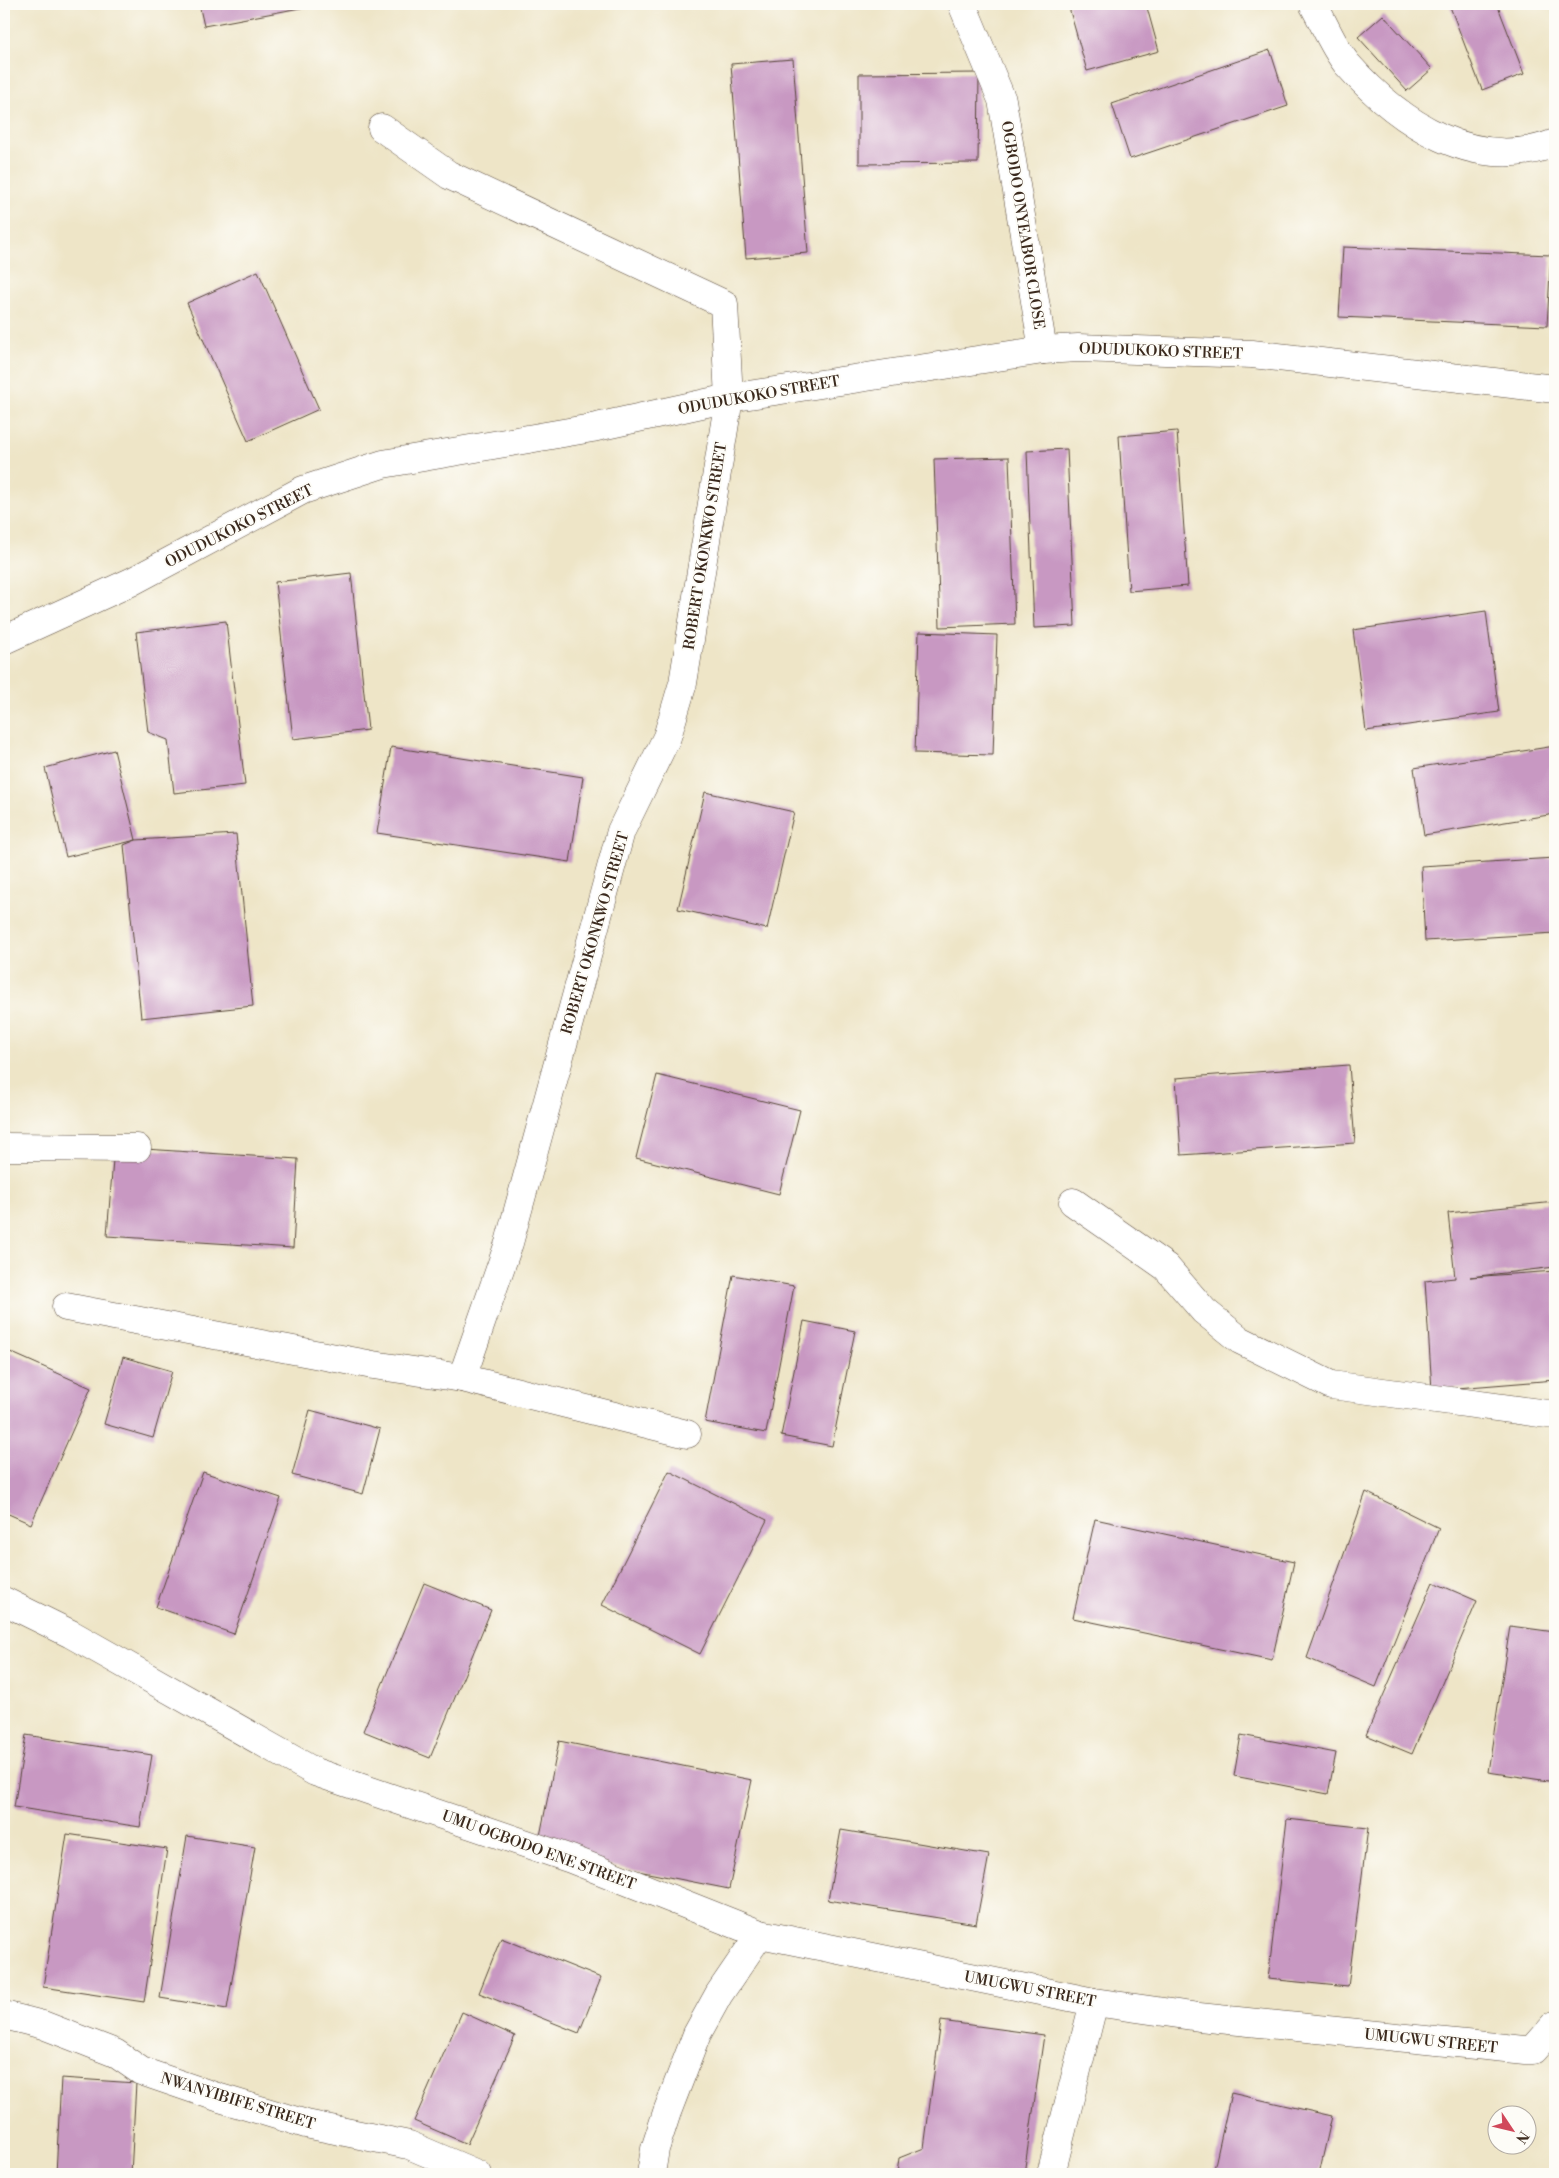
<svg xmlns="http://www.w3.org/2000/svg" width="1559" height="2178" font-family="'Libre Bodoni',serif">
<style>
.building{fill:#c898c2}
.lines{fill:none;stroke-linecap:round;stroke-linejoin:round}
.minor-casing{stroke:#564637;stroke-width:29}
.minor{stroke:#fff;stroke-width:28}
.labels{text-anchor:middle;stroke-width:4;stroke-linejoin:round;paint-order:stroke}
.street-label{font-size:15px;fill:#3b2a1e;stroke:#fdfcf7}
</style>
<rect width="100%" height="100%" fill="#fdfcf7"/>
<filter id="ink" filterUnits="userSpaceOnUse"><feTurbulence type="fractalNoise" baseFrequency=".02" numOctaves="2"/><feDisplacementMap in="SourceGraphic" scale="10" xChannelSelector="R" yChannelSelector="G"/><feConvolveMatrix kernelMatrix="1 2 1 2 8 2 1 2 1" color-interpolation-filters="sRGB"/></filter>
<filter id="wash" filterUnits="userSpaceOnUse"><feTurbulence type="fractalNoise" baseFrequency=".0096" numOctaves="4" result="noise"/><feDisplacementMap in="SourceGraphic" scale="20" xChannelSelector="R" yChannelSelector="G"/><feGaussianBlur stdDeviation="1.12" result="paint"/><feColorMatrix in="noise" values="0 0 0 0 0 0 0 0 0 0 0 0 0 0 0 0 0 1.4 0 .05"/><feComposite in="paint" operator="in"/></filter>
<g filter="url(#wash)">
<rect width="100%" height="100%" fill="#eee5c7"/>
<g id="blocks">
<g class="building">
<path d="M199 4H316V5L204 26Z"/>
<path d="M1068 4H1146L1159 51 1087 71Z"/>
<path d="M1449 4H1497L1524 74 1482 90Z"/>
<path d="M1383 15 1432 69 1407 91 1358 37Z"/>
<path d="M1270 50 1288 106 1130 159 1112 104Z"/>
<path d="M793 59 808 253 746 258 731 64Z"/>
<path d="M979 73 978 163 859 164V74Z"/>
<path d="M1343 247 1551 255 1547 326 1339 317Z"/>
<path d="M258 271 319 409 248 441 187 303Z"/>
<path d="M1177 431 1188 586 1129 591 1119 436Z"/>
<path d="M1067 449 1075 626 1034 628 1027 451Z"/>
<path d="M1009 457 1015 624 940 627 934 459Z"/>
<path d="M351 573 368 730 293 739 275 582Z"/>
<path d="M1486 611 1499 712 1366 731 1353 630Z"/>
<path d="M226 621 245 785 174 793 168 740 148 732 136 632Z"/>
<path d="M919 632 997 635 993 755 915 753Z"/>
<path d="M1555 746V814L1424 835 1414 768Z"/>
<path d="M391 747 583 777 570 862 377 833Z"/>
<path d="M114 750 136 840 66 857 45 768Z"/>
<path d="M705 792 794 812 767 929 678 909Z"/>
<path d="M236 834 253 1006 141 1018 124 845 136 840Z"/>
<path d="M1555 858V933L1425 941 1421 866Z"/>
<path d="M1349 1065 1355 1143 1181 1155 1176 1078Z"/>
<path d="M657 1075 800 1110 779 1194 636 1158Z"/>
<path d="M114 1147 298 1159 293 1248 107 1236Z"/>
<path d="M1555 1202V1267L1470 1277 1555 1271V1380L1432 1390 1425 1281 1455 1278 1448 1213Z"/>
<path d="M733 1275 794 1286 766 1433 705 1422Z"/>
<path d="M804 1321 855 1331 832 1446 781 1436Z"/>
<path d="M10 1352 91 1388 31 1524 4 1512V1366Z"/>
<path d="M123 1357 172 1371 153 1438 104 1424Z"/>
<path d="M310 1410 380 1429 363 1494 292 1475Z"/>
<path d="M669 1471 767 1520 700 1654 602 1605Z"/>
<path d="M203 1472 281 1498 234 1634 156 1607Z"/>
<path d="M1366 1492 1439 1528 1376 1687 1307 1658Z"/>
<path d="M1095 1519 1294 1562 1272 1660 1073 1618Z"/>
<path d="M1433 1582 1477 1601 1412 1754 1366 1735Z"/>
<path d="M424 1583 491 1610 430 1758 363 1731Z"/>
<path d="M1510 1626 1555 1632V1782L1488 1772Z"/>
<path d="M26 1735 152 1755 140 1827 14 1807Z"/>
<path d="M1241 1735 1336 1753 1328 1794 1234 1776Z"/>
<path d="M559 1741 752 1780 729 1889 537 1851Z"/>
<path d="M1287 1819 1368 1828 1348 1987 1268 1979Z"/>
<path d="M841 1830 989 1855 976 1924 828 1900Z"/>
<path d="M67 1834 167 1849 144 2002 43 1987Z"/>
<path d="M187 1836 255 1847 227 2009 160 1998Z"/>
<path d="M501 1938 601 1978 579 2033 479 1993Z"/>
<path d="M462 2012 515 2036 467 2144 414 2121Z"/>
<path d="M941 2021 1044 2035 1024 2174H897L899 2158 924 2148Z"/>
<path d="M61 2078 136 2083 131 2174H56Z"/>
<path d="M1231 2093 1332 2116 1319 2174H1213Z"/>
</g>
</g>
</g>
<g filter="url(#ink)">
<use href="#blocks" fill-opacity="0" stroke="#564637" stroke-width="1"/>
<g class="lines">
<defs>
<g id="minor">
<path d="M962 4 1002 100 1043 350"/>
<path d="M1313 4C1324 23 1333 47 1347 64 1399 123 1475 174 1555 143"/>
<path d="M382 128 449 175 724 304 729 398 683 683 667 737 621 831 509 1243 462 1378"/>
<path d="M4 640 131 582 303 490 383 464 592 428 729 398 1043 350 1078 348 1252 354 1555 389"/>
<path d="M4 1147 137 1148"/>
<path d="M1073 1202 1166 1267 1204 1311 1240 1340 1331 1385 1555 1415"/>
<path d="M66 1307 373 1365 462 1378 687 1434"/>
<path d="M4 1601 71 1634 315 1772 571 1859 760 1934"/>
<path d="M4 2015 43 2025 115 2053 141 2071 220 2098 306 2124 409 2145 477 2174"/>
<path d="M651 2174 655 2149 667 2112 697 2034 719 1994 760 1934 1094 2002 1199 2017 1525 2050H1533L1555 2025"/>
<path d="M1051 2174 1094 2002"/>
</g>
</defs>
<use href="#minor" class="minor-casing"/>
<use href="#minor" class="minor"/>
</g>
</g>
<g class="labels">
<g class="street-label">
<text transform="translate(1023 225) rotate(81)" y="5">OGBODO ONYEABOR CLOSE</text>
<text transform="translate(1161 351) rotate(2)" y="5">ODUDUKOKO STREET</text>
<text transform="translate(759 395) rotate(-10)" y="5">ODUDUKOKO STREET</text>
<text transform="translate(239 526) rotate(-27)" y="5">ODUDUKOKO STREET</text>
<text transform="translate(705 546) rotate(-81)" y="5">ROBERT OKONKWO STREET</text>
<text transform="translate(595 933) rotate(-74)" y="5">ROBERT OKONKWO STREET</text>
<text transform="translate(539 1850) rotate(20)" y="5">UMU OGBODO ENE STREET</text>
<text transform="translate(1030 1989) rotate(11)" y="5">UMUGWU STREET</text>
<text transform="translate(1431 2041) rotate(6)" y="5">UMUGWU STREET</text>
<text transform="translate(238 2101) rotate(17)" y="5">NWANYIBIFE STREET</text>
</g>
</g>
<rect width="1559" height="2178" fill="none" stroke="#fdfcf7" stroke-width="20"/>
<g transform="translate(1512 2130) rotate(125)"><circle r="24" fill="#fdfcf7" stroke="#afa8a0"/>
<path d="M0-4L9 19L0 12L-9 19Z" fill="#d1495b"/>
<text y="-8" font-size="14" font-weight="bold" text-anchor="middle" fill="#3b2a1e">N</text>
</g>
</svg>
